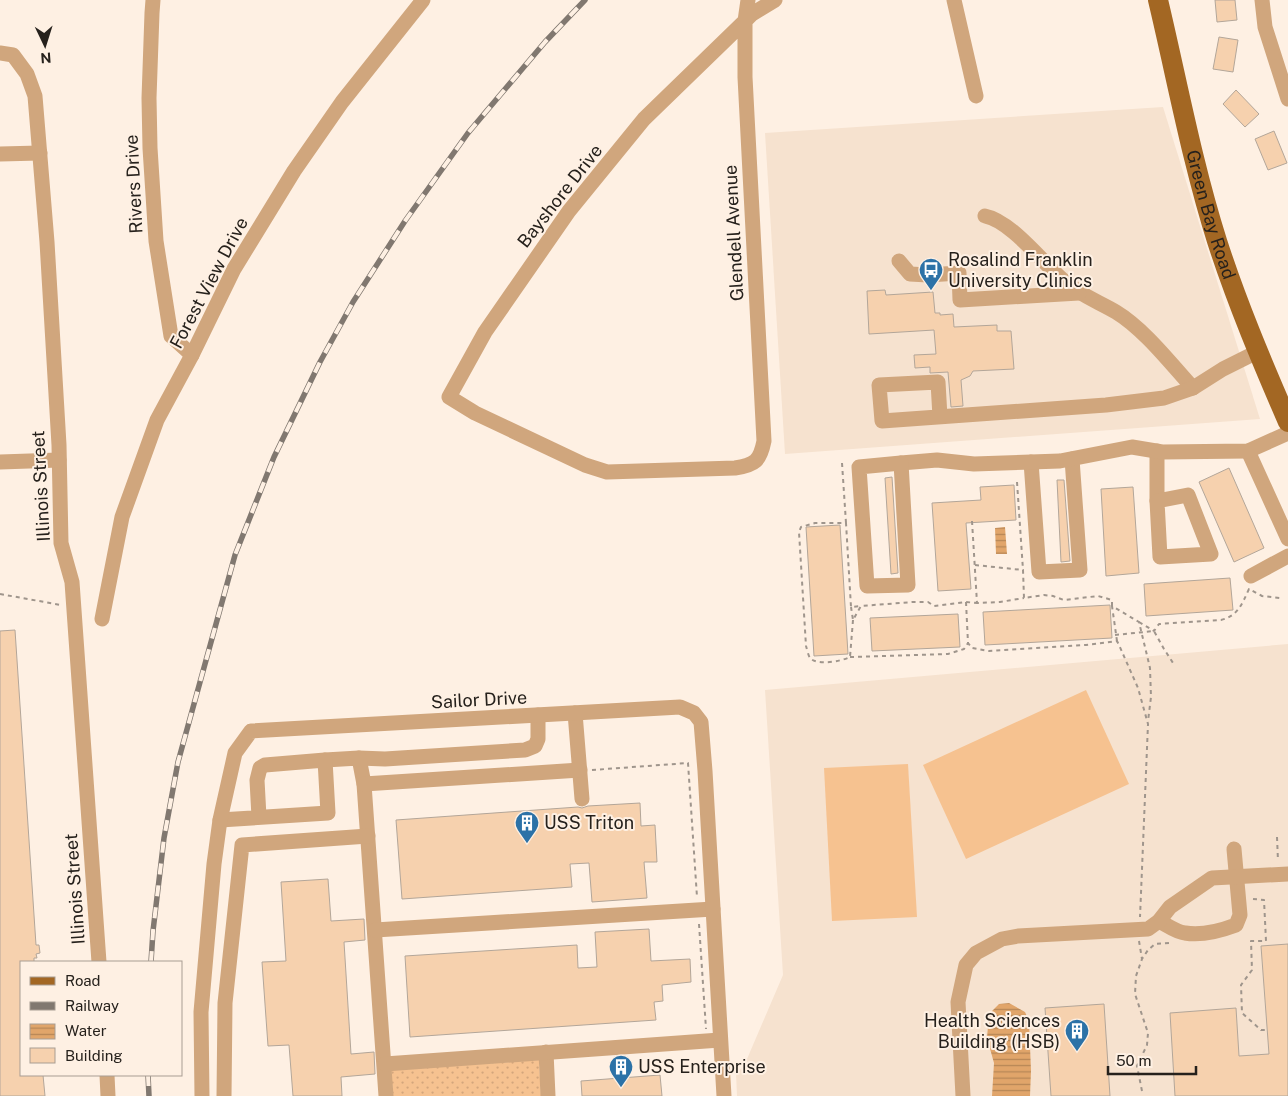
<svg xmlns="http://www.w3.org/2000/svg" width="1288" height="1096" font-family="'Public Sans',sans-serif">
<style>
.built{fill:#f6e2cf}
.grass{fill:url(#grass-dots)}
.pitch{fill:#f6c290}
.water{fill:url(#water-rules)}
.building{fill:#f6d1ae;stroke:#b3a699}
.lines{fill:none;stroke-linecap:round;stroke-linejoin:round}
.path{stroke:#9f958c;stroke-width:2;stroke-dasharray:4 4;stroke-linecap:butt}
.minor{stroke:#d0a67d;stroke-width:15}
.major{stroke:#a36723;stroke-width:20}
.rail-casing{stroke:#817870;stroke-width:5.5}
.rail{stroke:#fef0e3;stroke-width:4;stroke-dasharray:11;stroke-linecap:butt}
.labels{text-anchor:middle;stroke-width:4;stroke-linejoin:round;paint-order:stroke}
.street-label{font-size:18px;fill:#26211c;stroke:#fef0e3}
.poi-label{font-size:18px;fill:#26211c;stroke:#fef0e3;text-anchor:start}
</style>
<defs>
<pattern id="grass-dots" width="8" height="8" patternUnits="userSpaceOnUse" patternTransform="scale(1.25)"><rect width="8" height="8" fill="#f6c290"/><path d="M2 2h.1M6 6h.1" fill="none" stroke="#d3a67c" stroke-width="1.8" stroke-linecap="round"/></pattern>
<pattern id="water-rules" width="6" height="5" patternUnits="userSpaceOnUse" patternTransform="scale(1.25)"><rect width="6" height="5" fill="#e1a56a"/><path d="M0 2.5h6" fill="none" stroke="#b68656"/></pattern>
</defs>
<rect width="100%" height="100%" fill="#fef0e3"/>
<g class="built">
<path d="M1163 107 1260 419 785 454 765 133Z"/>
<path d="M1288 644V1096H737L736 1073 744 1066 783 975 765 690Z"/>
</g>
<path class="grass" d="M539 1060 541 1096H393L391 1070Z"/>
<g class="pitch">
<path d="M1086 690 1129 784 966 859 923 765Z"/>
<path d="M908 764 917 917 832 921 824 768Z"/>
</g>
<g class="water">
<path d="M1005 527 1007 554H996L995 528Z"/>
<path d="M1009 1003 1025 1012 1029 1021 1031 1071 1030 1096H992L994 1063 987 1038 989 1014 999 1004Z"/>
</g>
<g class="building">
<path d="M1215 0H1235L1237 20 1217 22Z"/>
<path d="M1219 37 1238 40 1233 72 1213 69Z"/>
<path d="M1236 90 1259 114 1245 127 1223 104Z"/>
<path d="M1274 131 1287 163 1268 170 1255 139Z"/>
<path d="M885 290 886 295 933 292 935 313H940V315L953 314 954 327 997 325V331H1011L1014 369 973 371 970 376 961 380 963 406 951 407 948 372 930 373V367L915 368 914 355 936 354 934 330 869 334 867 291Z"/>
<path d="M1229 468 1264 548 1234 562 1199 482Z"/>
<path d="M892 477 898 573 891 574 885 478Z"/>
<path d="M1057 480H1064L1070 561 1061 562Z"/>
<path d="M1014 485 1016 520 966 523 971 589 938 591 932 503 981 500 980 487Z"/>
<path d="M1133 487 1139 573 1106 576 1101 489Z"/>
<path d="M840 525 848 654 814 656 806 527Z"/>
<path d="M1230 578 1233 610 1146 616 1144 584Z"/>
<path d="M1110 605 1112 638 985 645 983 612Z"/>
<path d="M958 614 960 647 872 651 870 618Z"/>
<path d="M15 630 36 945H39L40 953 36 954 37 958H34V962H21V1075H43L45 1096H0V631Z"/>
<path d="M640 803 641 826 655 825 657 862H644L647 898 592 902 589 863 570 864 572 887 402 899 396 820 578 807 582 808 588 806Z"/>
<path d="M328 879 331 921 364 919 365 940 344 942 351 1054 374 1052 375 1074 341 1077 342 1096H293L289 1045 268 1046 262 962 286 961 281 882Z"/>
<path d="M649 929 651 961 690 959 691 982 662 985 663 1001 654 1002 656 1020 410 1037 405 956 577 945 578 968 597 967 595 932Z"/>
<path d="M1288 944V1096H1175L1170 1013 1236 1008 1239 1056 1269 1054 1261 946Z"/>
<path d="M1104 1004 1110 1096H1051L1045 1008Z"/>
<path d="M660 1075 662 1096H582L581 1081Z"/>
</g>
<g class="lines">
<g class="path">
<path d="M842 463 846 523"/>
<path d="M1017 482 1023 570"/>
<path d="M972 521 977 603 1000 602 1024 598"/>
<path d="M975 565 1023 570 1024 598 1044 595 1053 596 1064 600 1098 596 1112 600V606"/>
<path d="M0 594 61 605"/>
<path d="M966 602 968 643 972 648 989 651 1086 645 1117 641 1119 645 1138 688 1148 724 1140 917"/>
<path d="M851 607 853 620 861 606 913 602H928L934 606 966 602 977 603"/>
<path d="M853 620 850 657C842 661 817 666 810 658 808 655 807 649 806 646L799 532 801 527 815 523H846L851 607 861 606"/>
<path d="M1139 622 1154 631 1159 624 1221 620C1238 616 1242 604 1249 589L1262 596 1280 598"/>
<path d="M1115 635 1154 631 1164 649 1175 666"/>
<path d="M1117 641 1112 606 1139 622 1150 668 1151 697 1148 721"/>
<path d="M850 657 948 654 964 649 968 643"/>
<path d="M592 770 688 763 697 897"/>
<path d="M1277 837 1278 861"/>
<path d="M1253 899 1264 900 1266 941H1251L1252 970 1241 985 1242 1013 1261 1030H1267"/>
<path d="M699 924 706 1029"/>
<path d="M1139 941 1142 959"/>
<path d="M1142 1091 1137 1066 1147 1045 1148 1033 1135 994 1136 976 1142 959 1148 950 1155 944 1170 943"/>
</g>
<g class="minor">
<path d="M153 0 152 13 149 98 150 148 156 241 171 336 192 355"/>
<path d="M748 0 745 21V77L764 441C760 461 755 465 735 468L607 472 585 465 475 413 449 397 485 332 569 211 644 119 745 21 752 14 775 0"/>
<path d="M954 0 976 96"/>
<path d="M1262 0 1265 27 1288 99"/>
<path d="M0 53 13 55 27 74 35 96 47 242 59 445 61 543 72 582 99 962"/>
<path d="M0 154 40 153"/>
<path d="M985 216C1011 221 1043 263 1064 281 1080 295 1099 302 1116 312 1144 329 1171 364 1193 388"/>
<path d="M899 261 910 274 928 275 959 273 960 300 1079 293"/>
<path d="M940 417 938 382 879 385 882 421 1106 405 1164 398 1193 388 1223 369 1257 352"/>
<path d="M1157 451V501"/>
<path d="M1248 451 1288 539"/>
<path d="M0 462 59 460"/>
<path d="M1031 462 1039 572 1080 570 1072 459"/>
<path d="M901 463 937 460 974 464 1060 461 1132 447 1162 452 1248 451 1288 433"/>
<path d="M901 463 908 585 867 586 859 467Z"/>
<path d="M1188 495 1211 554 1160 557 1157 501Z"/>
<path d="M1251 576 1288 556"/>
<path d="M102 619 122 517 157 420 192 355 234 269 294 171 342 102 423 0"/>
<path d="M575 713 582 799"/>
<path d="M359 758 385 759 525 750 535 746 538 739V715"/>
<path d="M325 760 359 758 364 784 386 1096"/>
<path d="M364 784 580 770"/>
<path d="M220 820 328 813 325 760 265 765 260 768 257 780 259 817"/>
<path d="M1159 921C1167 925 1176 932 1185 933 1202 936 1220 931 1236 925L1240 915 1234 849"/>
<path d="M375 930 713 909"/>
<path d="M546 1052 548 1096"/>
<path d="M385 1064 720 1040"/>
<path d="M107 1075 108 1096"/>
<path d="M202 1096 201 1012 214 864 220 820 235 753 251 731 680 707 694 713 701 722 705 771 724 1096"/>
<path d="M224 1096 225 1003 242 845 368 836"/>
<path d="M963 1096 958 1002 966 965 976 953 1002 939 1018 936 1148 929 1159 921 1170 907 1212 878 1288 874"/>
</g>
<path class="major" id="s1" d="M1158 0C1177 80 1192 162 1217 241 1237 303 1262 362 1288 422"/>
<defs>
<g id="rail">
<path d="M151 962 153 931 164 838 178 762 235 555 274 457 320 362 353 302 405 221 468 133 545 42 585 0"/>
<path d="M148 1075 149 1096"/>
</g>
</defs>
<use href="#rail" class="rail-casing"/>
<use href="#rail" class="rail"/>
</g>
<defs>
<symbol id="bus-pin" viewBox="-11 -11 22 30"><path d="M0 17L-7.5 6A9.5 9.5 0 1 1 7.5 6Z" fill="#2c72a7" stroke="#fef0e3"/><path d="M-5-6H5V4H4V6H2V4H-2V6H-4V4H-5ZM-3.5-4V0h7V-4ZM-3.5 1.2v1.5H-2V1.2ZM2 1.2v1.5H3.5V1.2Z" fill="#fff"/></symbol>
<symbol id="building-pin" viewBox="-11 -11 22 30"><path d="M0 17L-7.5 6A9.5 9.5 0 1 1 7.5 6Z" fill="#2c72a7" stroke="#fef0e3"/><path d="M-4-6H4V6H1V3H-1V6H-4ZM-2.5-4.3h1.7v1.8h-1.7ZM.8-4.3h1.7v1.8H.8ZM-2.5-1h1.7V.8h-1.7ZM.8-1h1.7V.8H.8Z" fill="#fff"/></symbol>
</defs>
<g fill-rule="evenodd">
<use href="#bus-pin" x="917" y="256" width="28" height="38"/>
<use href="#building-pin" x="513" y="809" width="28" height="38"/>
<use href="#building-pin" x="1063" y="1017" width="28" height="38"/>
<use href="#building-pin" x="607" y="1053" width="28" height="38"/>
</g>
<g class="labels">
<g class="street-label">
<text transform="translate(134 184) rotate(-93)" y="6">Rivers Drive</text>
<text transform="translate(560 196) rotate(-52)" y="6">Bayshore Drive</text>
<text dy="6" stroke="none"><textPath href="#s1" startOffset="221">Green Bay Road</textPath></text>
<text transform="translate(734 233) rotate(-93)" y="6">Glendell Avenue</text>
<text transform="translate(209 283) rotate(-62)" y="6">Forest View Drive</text>
<text transform="translate(41 486) rotate(-93)" y="6">Illinois Street</text>
<text transform="translate(479 700) rotate(-3)" y="6">Sailor Drive</text>
<text transform="translate(75 889) rotate(-94)" y="6">Illinois Street</text>
</g>
<g class="poi-label">
<text x="948" y="266">Rosalind Franklin<tspan x="948" dy="21">University Clinics</tspan></text>
<text x="544" y="829">USS Triton</text>
<text x="1060" y="1027" text-anchor="end">Health Sciences<tspan x="1060" dy="21">Building (HSB)</tspan></text>
<text x="638" y="1073">USS Enterprise</text>
</g>
</g>
<rect x="20" y="961" width="162" height="115" fill="#fef0e3" stroke="#a89d93"/>
<rect x="30" y="977" width="25" height="8" fill="#a36723" stroke="#a89d93"/>
<text x="65" y="986" font-size="15" fill="#26211c">Road</text>
<rect x="30" y="1002" width="25" height="8" fill="#817870" stroke="#a89d93"/>
<text x="65" y="1011" font-size="15" fill="#26211c">Railway</text>
<rect x="30" y="1024" width="25" height="15" fill="url(#water-rules)" stroke="#a89d93"/>
<text x="65" y="1036" font-size="15" fill="#26211c">Water</text>
<rect x="30" y="1048" width="25" height="15" fill="#f6d1ae" stroke="#a89d93"/>
<text x="65" y="1061" font-size="15" fill="#26211c">Building</text>
<g transform="translate(45 45) rotate(176)" stroke="#fef0e3" stroke-width="4" paint-order="stroke">
<path d="M0-4L9 19L0 12L-9 19Z" fill="#26211c"/>
<text y="-8" font-size="14" font-weight="bold" text-anchor="middle" fill="#26211c">N</text>
</g>
<path d="M1108 1066v8h88v-8" fill="none" stroke="#26211c" stroke-width="2.5"/>
<text x="1116" y="1066" font-size="15" fill="#26211c" stroke="#fef0e3" stroke-width="4" paint-order="stroke">50 m</text>
</svg>
